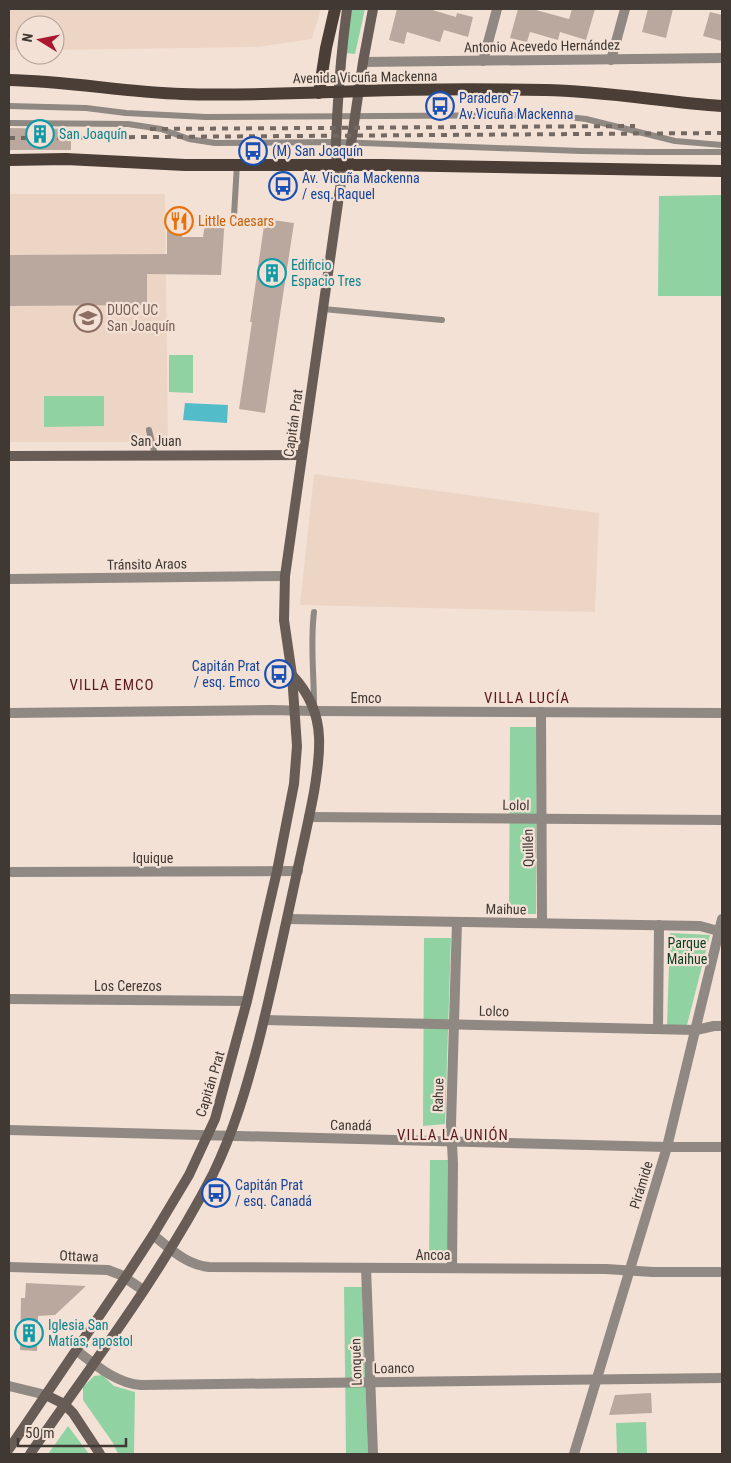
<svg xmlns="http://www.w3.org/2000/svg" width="731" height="1463" font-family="'Roboto Condensed',sans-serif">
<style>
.built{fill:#edd5c5}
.green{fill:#90d2a2}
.water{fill:#53bcc9}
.building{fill:#baa89e}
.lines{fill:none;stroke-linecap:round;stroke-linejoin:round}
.lane{stroke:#8f8883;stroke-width:6}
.street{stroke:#8f8883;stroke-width:10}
.secondary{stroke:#675c56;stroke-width:10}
.primary{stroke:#4a3e36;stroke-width:12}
.rail{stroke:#746962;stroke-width:4;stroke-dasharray:6 6;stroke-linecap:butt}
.labels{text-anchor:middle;stroke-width:4.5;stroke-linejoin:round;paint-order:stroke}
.street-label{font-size:14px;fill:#3f3833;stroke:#f4e1d6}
.transit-label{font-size:14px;fill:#164399;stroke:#f4e1d6;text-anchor:start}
.culture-label{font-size:14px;fill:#0d838f;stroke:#f4e1d6;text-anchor:start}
.food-label{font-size:14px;fill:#c56008;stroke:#f4e1d6;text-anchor:start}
.education-label{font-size:14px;fill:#785e54;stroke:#f4e1d6;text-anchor:start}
.park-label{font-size:14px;fill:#083e1f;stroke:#f4e1d6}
.neighbourhood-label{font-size:15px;letter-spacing:1px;fill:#5d181e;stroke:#f4e1d6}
</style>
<rect width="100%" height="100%" fill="#f4e1d6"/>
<g class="built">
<path d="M9 9H321L312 39 257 47 55 50V25H25V50H9Z"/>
<path d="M9 194H165L168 442H9Z"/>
<path d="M314 474 599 513 595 612 300 605Z"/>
</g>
<g class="green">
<path d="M351 9H365L355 54 346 53Z"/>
<path d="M722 195V296H658L659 196Z"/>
<path d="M169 355H193V393L169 392Z"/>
<path d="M44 396H104V426L44 427Z"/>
<path d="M510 727H537L536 914H509Z"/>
<path d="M670 933 710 935 687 1025H667Z"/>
<path d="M424 938H451L445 1124 423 1126Z"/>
<path d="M430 1160H448V1261L429 1260Z"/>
<path d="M344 1287H362L368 1454H346Z"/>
<path d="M102 1375 114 1386 135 1392 134 1454H118L113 1443 83 1400V1387L94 1376Z"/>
<path d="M646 1422 647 1454H617L616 1423Z"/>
<path d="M68 1426 89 1454H48Z"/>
</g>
<path class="water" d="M185 403 228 405 227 423 183 420Z"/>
<g class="building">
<path d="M397 9H429L456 17 457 13 473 17 468 37 444 30 440 42 407 32 404 44 389 40Z"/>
<path d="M518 9H532L569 19 572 9H595L586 40 560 32 558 40 530 32 527 42 510 38Z"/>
<path d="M648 9H673L666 38 642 32Z"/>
<path d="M710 12 722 15V41L703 36Z"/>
<path d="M9 128 71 129V150H9Z"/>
<path d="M167 217H181L182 237H203L206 217H225L221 275 147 274V305L9 306V255L167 254Z"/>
<path d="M265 219 294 223 265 413 239 409 252 322H250Z"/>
<path d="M26 1283 86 1286 55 1315 38 1316 37 1351 20 1350 21 1298H25Z"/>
<path d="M651 1393 652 1413 609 1415 615 1395Z"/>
</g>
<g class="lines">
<g class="lane">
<path d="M9 106 86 108 126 113 206 117 550 115 586 119 675 141 722 145"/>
<path d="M9 123 128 124 161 129 189 139 215 143 336 142 581 151 648 152H722"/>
<path d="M234 216 237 164"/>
<path d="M323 309 442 320"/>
<path d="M149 430 155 455"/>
<path d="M314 705C314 674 310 643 314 612"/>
</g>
<g class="street">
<path d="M611 60 625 9"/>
<path d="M483 61 497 9"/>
<path d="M363 62 722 58"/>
<path d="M9 579 285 576"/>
<path d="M541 712 542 923"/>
<path d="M9 713 271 710 314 711 722 713"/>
<path d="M309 817 722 820"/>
<path d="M9 872 298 871"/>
<path d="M287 919 700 926 722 932"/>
<path d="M9 999 247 1001"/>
<path d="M264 1020 696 1030 714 1026H722"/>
<path d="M658 1029 659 925"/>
<path d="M9 1130 667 1147H722"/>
<path d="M153 1235C171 1249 186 1265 209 1267L606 1269 653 1272H722"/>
<path d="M9 1267 108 1270 121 1275 143 1290"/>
<path d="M366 1268 373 1454"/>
<path d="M452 1268 453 1164 451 1124 457 922"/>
<path d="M76 1350C94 1364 117 1384 141 1385L722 1378"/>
<path d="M9 1386 46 1395"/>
<path d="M574 1454 667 1147 722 919"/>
</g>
<g class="secondary">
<path d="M340 171C333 156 337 135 337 118 339 81 342 45 347 9"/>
<path d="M9 456 302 455"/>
<path d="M46 1395 64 1404 73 1413 100 1454"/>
<path d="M9 1449 125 1278 153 1235 189 1175 215 1119 247 1001 277 871 294 784 297 746 292 675 284 620 285 576 342 175 348 164 363 62 373 9"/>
<path d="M30 1454C93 1363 162 1273 213 1174 234 1131 247 1086 259 1040 273 984 285 928 297 872 303 845 309 819 314 792 317 774 320 755 319 737 318 713 308 692 292 675"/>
</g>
<g class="primary">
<path d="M9 80C67 81 124 92 182 94 241 96 301 93 360 91 421 89 484 89 545 90 605 91 663 102 722 106"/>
<path d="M319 93 326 48 335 9"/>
<path d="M9 160 66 159 185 165H382L722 171"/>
</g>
<g class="rail">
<path d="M150 129 635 126"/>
<path d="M9 138 722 133"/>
</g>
</g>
<defs>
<symbol id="bus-ring" viewBox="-11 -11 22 22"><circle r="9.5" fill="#f4e1d6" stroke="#1a4fb4" stroke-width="1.5"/><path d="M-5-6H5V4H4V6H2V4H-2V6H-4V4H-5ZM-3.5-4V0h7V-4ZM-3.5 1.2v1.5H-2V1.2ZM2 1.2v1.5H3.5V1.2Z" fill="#1a4fb4"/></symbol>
<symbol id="building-ring" viewBox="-11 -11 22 22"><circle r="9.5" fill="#f4e1d6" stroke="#0f9aa8" stroke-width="1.5"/><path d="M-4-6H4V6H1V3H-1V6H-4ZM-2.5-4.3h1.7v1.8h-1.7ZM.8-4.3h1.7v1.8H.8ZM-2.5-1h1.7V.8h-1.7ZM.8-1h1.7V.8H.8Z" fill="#0f9aa8"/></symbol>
<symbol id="restaurant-ring" viewBox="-11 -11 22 22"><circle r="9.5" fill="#f4e1d6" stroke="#e8710a" stroke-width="1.5"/><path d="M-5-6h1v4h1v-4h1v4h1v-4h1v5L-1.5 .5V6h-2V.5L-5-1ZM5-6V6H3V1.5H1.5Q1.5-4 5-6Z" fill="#e8710a"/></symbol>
<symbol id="university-ring" viewBox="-11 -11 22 22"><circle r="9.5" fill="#f4e1d6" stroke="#8d6e63" stroke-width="1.5"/><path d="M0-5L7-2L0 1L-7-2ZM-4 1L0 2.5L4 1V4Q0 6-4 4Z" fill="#8d6e63"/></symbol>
</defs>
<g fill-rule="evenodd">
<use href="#bus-ring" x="424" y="90" width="32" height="32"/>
<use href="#building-ring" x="24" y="118" width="32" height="32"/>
<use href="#bus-ring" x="237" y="135" width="32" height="32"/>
<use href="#bus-ring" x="267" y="170" width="32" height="32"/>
<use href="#restaurant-ring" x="163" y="205" width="32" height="32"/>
<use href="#building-ring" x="256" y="257" width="32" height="32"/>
<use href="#university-ring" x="72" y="302" width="32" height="32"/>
<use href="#bus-ring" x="263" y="658" width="32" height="32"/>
<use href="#bus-ring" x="200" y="1177" width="32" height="32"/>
<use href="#building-ring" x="13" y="1317" width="32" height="32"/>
</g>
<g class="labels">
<g class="street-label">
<text transform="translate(542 46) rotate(-1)" y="5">Antonio Acevedo Hernández</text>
<text transform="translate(365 77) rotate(-1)" y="5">Avenida Vicuña Mackenna</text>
<text transform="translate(293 423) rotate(-82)" y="5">Capitán Prat</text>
<text x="156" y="446">San Juan</text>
<text transform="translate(147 564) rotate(-1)" y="5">Tránsito Araos</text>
<text x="366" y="703">Emco</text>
<text transform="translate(516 805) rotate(1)" y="5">Lolol</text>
<text transform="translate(528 848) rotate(-91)" y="5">Quillén</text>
<text x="153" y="863">Iquique</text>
<text transform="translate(506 909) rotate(1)" y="5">Maihue</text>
<text x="128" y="991">Los Cerezos</text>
<text transform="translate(494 1011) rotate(1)" y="5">Lolco</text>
<text transform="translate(210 1084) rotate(-73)" y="5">Capitán Prat</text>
<text transform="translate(438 1095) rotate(-88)" y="5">Rahue</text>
<text transform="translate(351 1125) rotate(1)" y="5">Canadá</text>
<text transform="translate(641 1185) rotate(-73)" y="5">Pirámide</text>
<text x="433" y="1260">Ancoa</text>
<text transform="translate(79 1256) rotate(2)" y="5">Ottawa</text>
<text transform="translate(356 1362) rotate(-92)" y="5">Lonquén</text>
<text transform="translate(394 1368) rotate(-1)" y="5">Loanco</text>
</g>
<g class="transit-label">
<text x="459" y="103">Paradero 7<tspan x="459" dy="16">Av.Vicuña Mackenna</tspan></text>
<text x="272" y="156">(M) San Joaquín</text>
<text x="302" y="183">Av. Vicuña Mackenna<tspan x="302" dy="16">/ esq. Raquel</tspan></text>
<text x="260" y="671" text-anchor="end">Capitán Prat<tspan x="260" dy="16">/ esq. Emco</tspan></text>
<text x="235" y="1190">Capitán Prat<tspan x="235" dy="16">/ esq. Canadá</tspan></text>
</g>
<g class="culture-label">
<text x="59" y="139">San Joaquín</text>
<text x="291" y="270">Edificio<tspan x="291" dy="16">Espacio Tres</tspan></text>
<text x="48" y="1330">Iglesia San<tspan x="48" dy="16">Matías, apostol</tspan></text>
</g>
<g class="food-label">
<text x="198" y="226">Little Caesars</text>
</g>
<g class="education-label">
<text x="107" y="315">DUOC UC<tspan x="107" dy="16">San Joaquín</tspan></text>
</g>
<g class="park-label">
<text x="687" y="948">Parque<tspan x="687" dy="16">Maihue</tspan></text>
</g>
<g class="neighbourhood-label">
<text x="112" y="690">VILLA EMCO</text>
<text x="527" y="703">VILLA LUCÍA</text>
<text x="453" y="1140">VILLA LA UNIÓN</text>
</g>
</g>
<rect width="731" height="1463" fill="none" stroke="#3f3833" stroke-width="20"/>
<g transform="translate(40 40) rotate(280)"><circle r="24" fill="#f4e1d6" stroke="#ac9d95"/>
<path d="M0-4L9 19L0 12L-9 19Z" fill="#ab1630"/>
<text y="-8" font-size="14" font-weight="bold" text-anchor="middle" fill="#3f3833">N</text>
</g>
<path d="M18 1438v8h108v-8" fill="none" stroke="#3f3833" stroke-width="2.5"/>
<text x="25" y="1438" font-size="15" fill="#3f3833" stroke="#f4e1d6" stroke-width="4" paint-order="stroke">50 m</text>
</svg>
